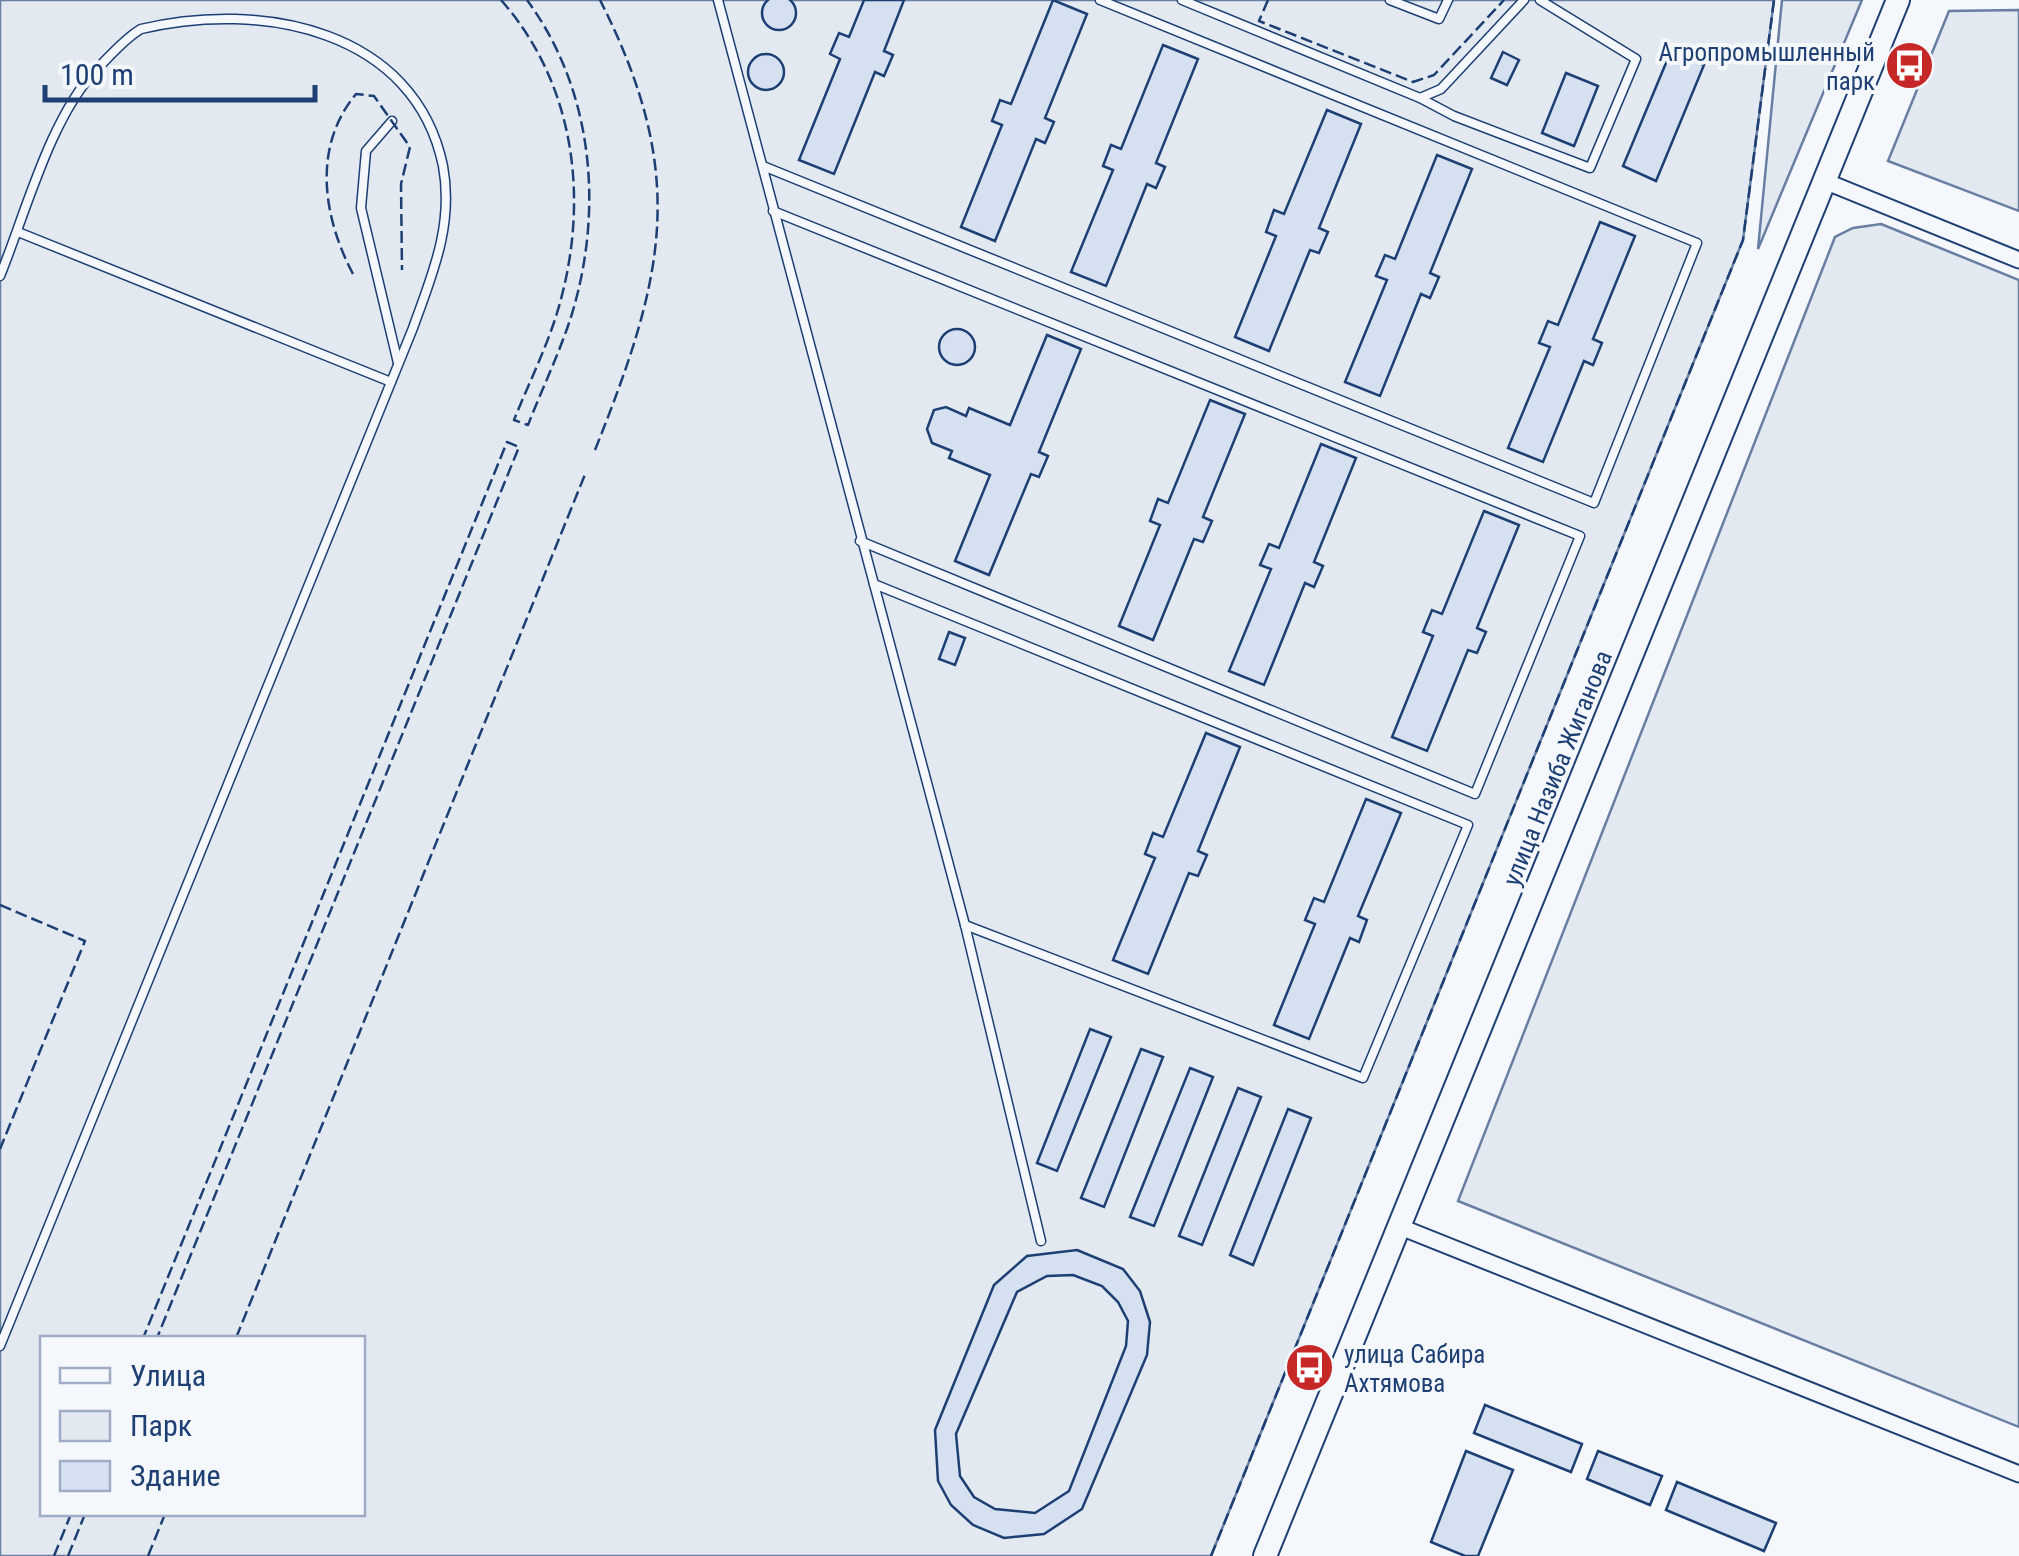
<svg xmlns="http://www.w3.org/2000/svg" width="2019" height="1556" font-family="'Roboto Condensed',sans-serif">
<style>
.green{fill:#e3e9f0;stroke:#687fa3;stroke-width:2.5;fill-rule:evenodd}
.building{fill:#d5e0f0;stroke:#1d3f73;stroke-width:2.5;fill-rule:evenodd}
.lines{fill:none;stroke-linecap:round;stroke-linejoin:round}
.lane-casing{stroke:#1d3f73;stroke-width:11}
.street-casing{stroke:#1d3f73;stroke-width:19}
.secondary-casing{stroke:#1d3f73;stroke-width:26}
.lane{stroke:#f4f7fb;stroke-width:8}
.street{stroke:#f4f7fb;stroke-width:15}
.secondary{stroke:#f4f7fb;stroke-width:22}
.fence{stroke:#1d3f73;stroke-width:2.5;stroke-dasharray:12 5;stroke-linecap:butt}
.labels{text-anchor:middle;stroke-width:8;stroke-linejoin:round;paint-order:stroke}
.poi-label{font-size:25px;fill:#1d3f73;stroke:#f4f7fb;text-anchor:end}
.street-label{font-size:25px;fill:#1d3f73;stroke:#f4f7fb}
</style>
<rect width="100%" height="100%" fill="#f4f7fb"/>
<g class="green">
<path d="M0 0H1774L1743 240 1211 1556H0ZM42 1338H362V1514H42Z"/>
<path d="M1782 0H1862L1758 249Z"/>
<path d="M2019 10V211L1888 161 1949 11Z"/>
<path d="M1881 224 2019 280V1427L1458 1201 1835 237 1853 228Z"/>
</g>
<g class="building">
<circle cx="779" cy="13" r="17"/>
<path d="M864 0H904L884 51 893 55 884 76 875 72 834 174 799 160 840 59 830 54 839 33 849 37Z"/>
<path d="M1053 0 1087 14 1045 118 1054 122 1045 143 1036 139 995 241 961 227 1002 125 992 121 1000 100 1011 104Z"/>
<path d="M1163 45 1198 59 1156 163 1165 167 1156 188 1147 184 1106 286 1071 272 1113 170 1103 166 1111 145 1121 149Z"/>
<path d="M1671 51 1704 65 1656 181 1623 166Z"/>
<path d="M1503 52 1519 60 1507 85 1491 78Z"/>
<circle cx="766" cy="72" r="18"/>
<path d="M1566 73 1598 86 1574 146 1542 133Z"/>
<path d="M1327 110 1361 124 1319 228 1328 232 1319 253 1310 250 1269 351 1235 337 1276 236 1266 232 1274 210 1284 214Z"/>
<path d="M1437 155 1472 169 1430 273 1439 277 1430 298 1421 294 1380 396 1345 382 1387 280 1376 276 1385 255 1395 259Z"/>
<path d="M1600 222 1635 236 1593 339 1602 343 1593 365 1584 361 1543 462 1508 448 1550 347 1539 343 1548 321 1558 325Z"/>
<circle cx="957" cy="347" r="18"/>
<path d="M1047 335 1081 349 1039 452 1048 456 1039 477 1031 474 989 575 955 561 990 475 949 458 952 451 932 443 927 429 934 410 946 407 966 416 969 408 1010 425Z"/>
<path d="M1210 400 1245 414 1203 517 1212 521 1203 542 1194 539 1153 640 1119 626 1160 525 1150 521 1158 499 1168 503Z"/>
<path d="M1321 444 1356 458 1314 562 1323 566 1314 587 1305 583 1264 685 1229 671 1271 569 1260 565 1269 544 1279 548Z"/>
<path d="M1484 511 1519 525 1477 628 1486 632 1477 653 1468 650 1427 751 1392 737 1433 636 1423 632 1432 610 1442 614Z"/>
<path d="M949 632 965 638 955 665 939 659Z"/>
<path d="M1206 733 1240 747 1198 851 1207 855 1198 876 1189 873 1148 974 1113 960 1155 858 1145 854 1153 833 1163 837Z"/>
<path d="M1366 799 1401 813 1358 916 1367 920 1359 942 1350 938 1309 1039 1274 1025 1315 924 1305 920 1314 898 1324 902Z"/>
<path d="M1090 1029 1111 1037 1057 1171 1037 1163Z"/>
<path d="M1141 1049 1163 1057 1104 1207 1081 1198Z"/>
<path d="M1190 1068 1213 1077 1154 1226 1130 1217Z"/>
<path d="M1238 1088 1261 1097 1202 1245 1179 1236Z"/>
<path d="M1288 1109 1311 1118 1253 1265 1230 1255Z"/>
<path d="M1077 1250 1123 1269 1140 1291 1150 1322 1147 1355 1082 1509 1044 1534 1004 1538 973 1525 951 1505 938 1481 935 1430 994 1285 1027 1256ZM1073 1275 1102 1286 1118 1302 1128 1321 1126 1346 1069 1491 1035 1513 995 1509 974 1497 960 1476 956 1434 1017 1292 1047 1276Z"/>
<path d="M1485 1405 1582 1444 1571 1472 1474 1433Z"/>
<path d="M1466 1451 1513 1470 1478 1556H1465L1431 1542Z"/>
<path d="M1598 1451 1662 1476 1650 1505 1587 1479Z"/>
<path d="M1677 1482 1776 1523 1764 1551 1666 1510Z"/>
</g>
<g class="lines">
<defs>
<g id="lane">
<path d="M718 0 965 925 1041 1241"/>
<path d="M1182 0 1420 98 1441 89 1524 0"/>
<path d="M1390 0 1439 19 1448 0"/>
<path d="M1420 98 1454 116 1590 168 1636 59 1540 0"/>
<path d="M392 121 366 151 361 208 398 363"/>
<path d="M763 166 1594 503 1697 243 1100 0"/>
<path d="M773 211 1580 536 1475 794 860 541"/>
<path d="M18 232 391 382"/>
<path d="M0 276C25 215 50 118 96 70 109 57 125 38 141 29 262 0 415 30 443 166 454 225 432 275 413 328L0 1346"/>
<path d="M874 584 1468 825 1363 1078 965 925"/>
</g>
<g id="street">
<path d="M1827 182 2019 260"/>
<path d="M1398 1226 2019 1474"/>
</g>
<path id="secondary" d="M1265 1556 1898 0"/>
</defs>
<use href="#lane" class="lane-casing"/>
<use href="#street" class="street-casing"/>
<use href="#secondary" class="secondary-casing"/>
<use href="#lane" class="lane"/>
<use href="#street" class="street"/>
<use href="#secondary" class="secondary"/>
<g class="fence">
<path d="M501 0C577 86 590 205 557 313 546 349 528 385 514 420L528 425C542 389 559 354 571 317 604 211 594 91 527 0"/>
<path d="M1268 0 1259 21 1413 82 1434 75 1504 0"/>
<path d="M353 274C323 217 312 147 356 94L374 96 410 147 401 184 402 270"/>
<path d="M595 450C665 275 689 176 600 0"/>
<path d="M0 905 85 941 0 1149"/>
<path d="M149 1338 144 1336 507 442 519 447 157 1338"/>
<path d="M236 1338 586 472"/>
<path d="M54 1556 71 1514"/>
<path d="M68 1556 85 1514"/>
<path d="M148 1556 165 1514"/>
<path d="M1211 1556 1743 240 1774 0"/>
</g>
</g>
<defs>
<symbol id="bus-disc" viewBox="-11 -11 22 22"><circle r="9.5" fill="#c62828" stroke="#f4f7fb"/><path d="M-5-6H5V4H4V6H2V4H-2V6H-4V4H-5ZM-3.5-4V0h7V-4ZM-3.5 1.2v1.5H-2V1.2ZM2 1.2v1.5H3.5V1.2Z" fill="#fff"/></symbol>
</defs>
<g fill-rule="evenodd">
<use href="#bus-disc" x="1882" y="38" width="55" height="55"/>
<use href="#bus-disc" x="1282" y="1340" width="55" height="55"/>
</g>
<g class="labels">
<g class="poi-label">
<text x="1875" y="61">Агропромышленный<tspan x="1875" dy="29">парк</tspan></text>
<text x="1344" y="1363" text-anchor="start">улица Сабира<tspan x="1344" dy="29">Ахтямова</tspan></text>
</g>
<g class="street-label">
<text transform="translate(1557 768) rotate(-68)" y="9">улица Назиба Жиганова</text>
</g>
</g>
<rect x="40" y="1336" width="325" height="180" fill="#f4f7fb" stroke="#9eadc5" stroke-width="2.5"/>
<rect x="60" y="1368" width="50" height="15" fill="#f4f7fb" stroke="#9eadc5" stroke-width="2.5"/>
<text x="130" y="1386" font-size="30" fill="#1d3f73">Улица</text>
<rect x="60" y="1411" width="50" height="30" fill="#e3e9f0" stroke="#9eadc5" stroke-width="2.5"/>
<text x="130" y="1436" font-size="30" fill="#1d3f73">Парк</text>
<rect x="60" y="1461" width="50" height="30" fill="#d5e0f0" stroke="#9eadc5" stroke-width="2.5"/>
<text x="130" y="1486" font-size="30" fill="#1d3f73">Здание</text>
<path d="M45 85v15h270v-15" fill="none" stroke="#1d3f73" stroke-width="5"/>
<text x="60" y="85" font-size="30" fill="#1d3f73" stroke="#f4f7fb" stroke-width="8" paint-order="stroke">100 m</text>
</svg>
